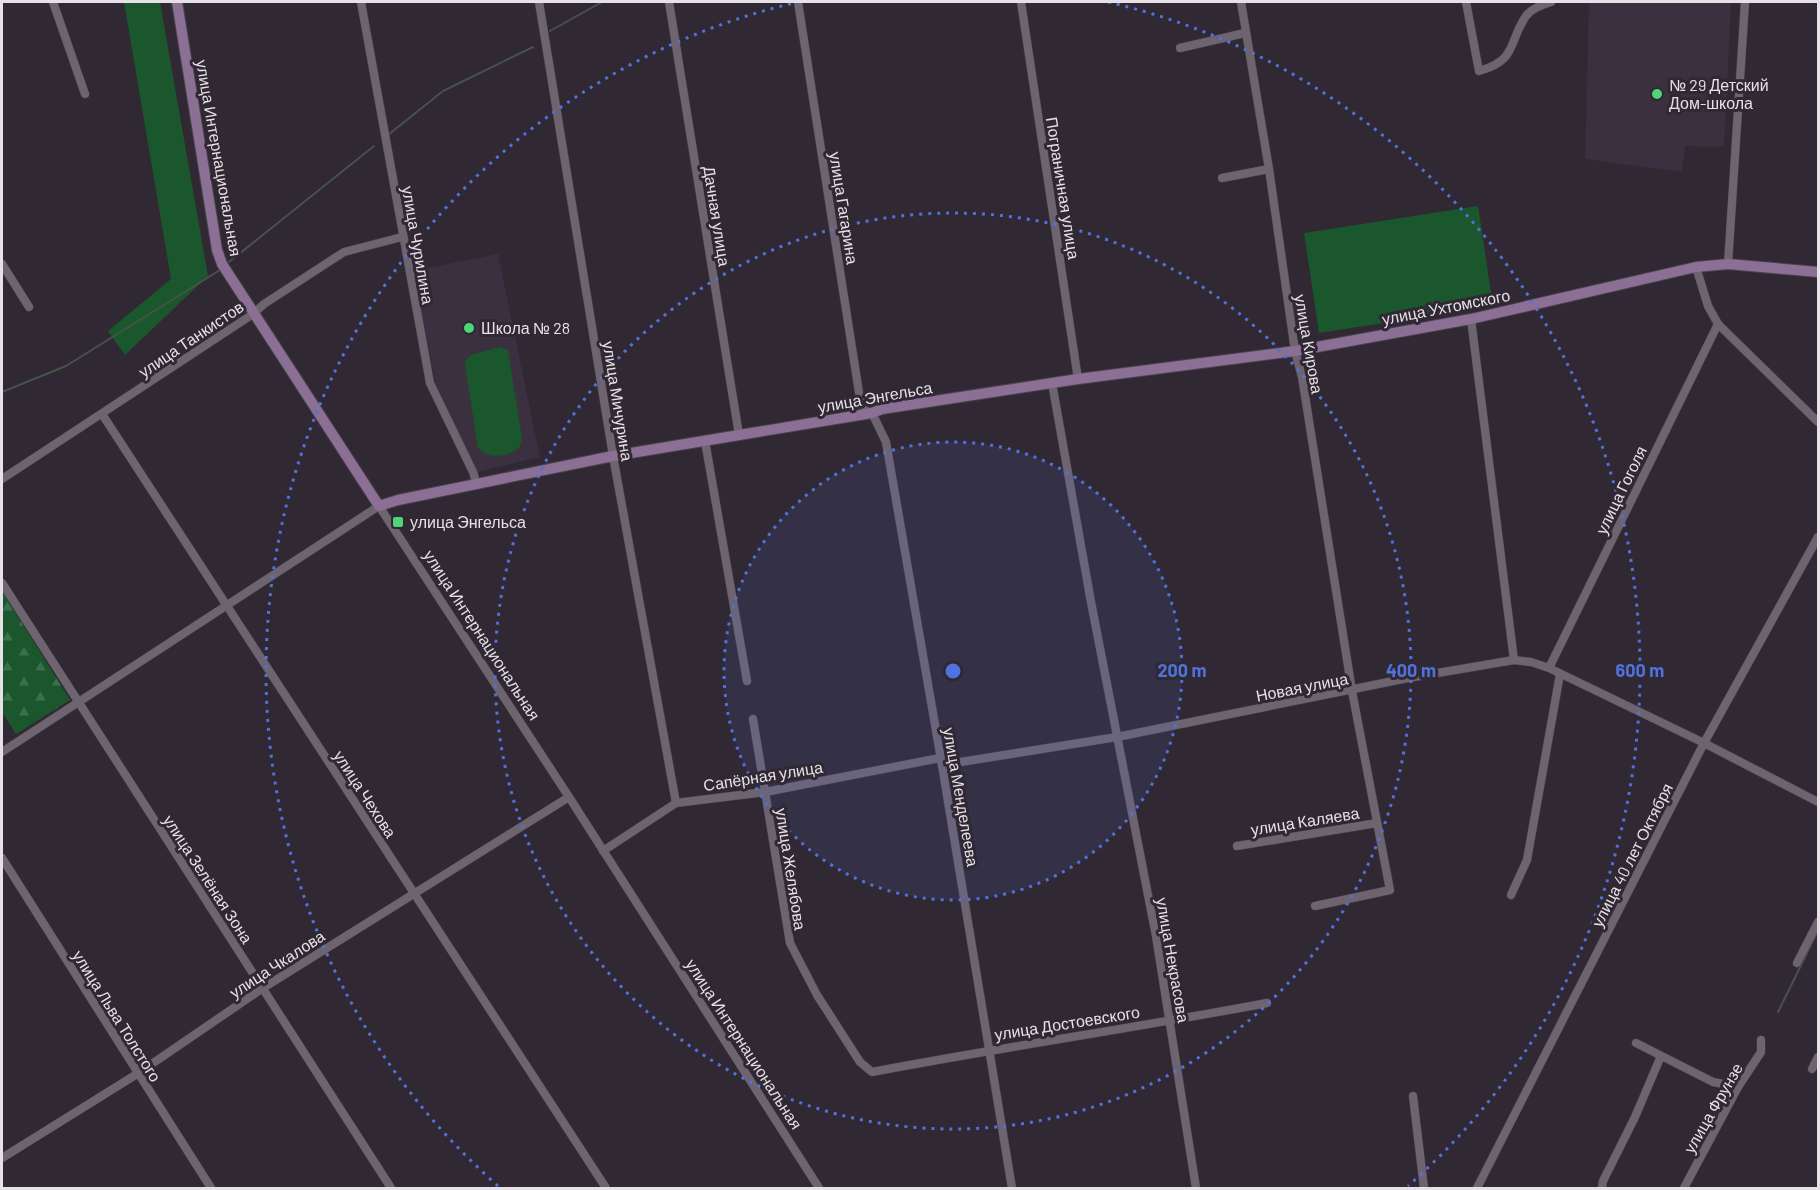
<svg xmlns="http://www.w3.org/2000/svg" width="1820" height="1190" font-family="Barlow,sans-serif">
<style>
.built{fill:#3b303f}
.green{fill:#1a572c}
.forest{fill:url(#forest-firs)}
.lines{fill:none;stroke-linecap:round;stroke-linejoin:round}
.stream{stroke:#455349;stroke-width:2}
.minor-casing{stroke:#49434b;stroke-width:9}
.major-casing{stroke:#49434b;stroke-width:12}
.minor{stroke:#6e6470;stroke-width:8}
.major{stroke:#8b6f94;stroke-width:10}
.ring{fill:none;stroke:#4f72dc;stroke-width:3;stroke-dasharray:3 6}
.poi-dot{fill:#4ed676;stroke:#302833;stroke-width:2}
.labels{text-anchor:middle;stroke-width:6;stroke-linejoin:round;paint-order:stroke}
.poi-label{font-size:16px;fill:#e6e0e7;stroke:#302833;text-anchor:start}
.street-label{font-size:16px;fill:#e6e0e7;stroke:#302833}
.centre{fill:#4f72dc;stroke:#302833;stroke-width:3}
.ring-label{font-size:18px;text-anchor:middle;font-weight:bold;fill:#4f72dc;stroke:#302833;stroke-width:6;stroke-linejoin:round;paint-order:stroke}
</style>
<defs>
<pattern id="forest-firs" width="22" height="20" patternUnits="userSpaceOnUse" patternTransform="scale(1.5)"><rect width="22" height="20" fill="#1a572c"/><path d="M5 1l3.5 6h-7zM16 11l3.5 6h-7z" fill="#3b6f4b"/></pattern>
</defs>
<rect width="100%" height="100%" fill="#302833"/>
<g class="built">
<path d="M1589 2H1731L1724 147 1685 146 1682 172 1585 159Z"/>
<path d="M498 254 540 457 477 472 436 385 413 271Z"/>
</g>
<g class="green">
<path d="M124 2H160L208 276 125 355 108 331 171 279Z"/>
<path d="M1478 206 1493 306 1319 333 1304 233Z"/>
<path d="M500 347 508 350 522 439 519 448C506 457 489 460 478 448L465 364 466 360 471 355Z"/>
</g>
<path class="forest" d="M2 591 70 700 16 734 2 712Z"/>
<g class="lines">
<g class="stream">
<path d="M550 31 602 2"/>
<path d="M388 135 443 91 533 47"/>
<path d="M229 262 374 146"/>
<path d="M2 392 66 366 220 270"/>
<path d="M1778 1012 1818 931"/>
</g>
<defs>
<g id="minor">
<path d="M53 2 85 94"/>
<path d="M361 2 430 383 473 472 477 485"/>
<path d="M539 2 613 456 676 803"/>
<path d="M669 2 739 435"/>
<path d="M798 2 860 399 866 411 872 413 886 442 942 765 1012 1188"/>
<path d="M1021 2 1078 379"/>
<path d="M1241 2 1269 169 1295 351 1302 377 1352 691 1390 890 1315 906"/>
<path d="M1466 2 1479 71C1518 60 1508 42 1526 16 1532 8 1542 5 1551 2"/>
<path d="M1180 48 1245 33"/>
<path d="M1222 178 1269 169"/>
<path d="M2 264 29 307"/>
<path d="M1728 264 1745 2"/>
<path d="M1696 267 1708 306 1718 324 1818 422"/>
<path d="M1471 319 1514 660"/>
<path d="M1052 383 1091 602 1156 936 1196 1188"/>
<path d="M102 414 606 1188"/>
<path d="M705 441 747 681"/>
<path d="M2 479 253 314 264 304 344 252 402 237"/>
<path d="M2 583 391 1188"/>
<path d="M1549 668 1718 324"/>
<path d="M753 719 790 943 817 995 860 1062 872 1072C1003 1047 1135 1028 1267 1003"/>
<path d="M2 752 379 506 569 797 819 1188"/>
<path d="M942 765 1117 737 1408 678 1514 660 1531 662 1549 668 1704 743 1818 802"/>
<path d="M1237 846 1377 823"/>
<path d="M603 851 676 803 765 792 940 758"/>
<path d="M2 858 211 1188"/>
<path d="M1511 895 1527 860 1560 674"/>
<path d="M1797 963 1818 922"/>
<path d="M1636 1043 1713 1082 1738 1087"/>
<path d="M1812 1069 1818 1057"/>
<path d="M1413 1096 1424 1188"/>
<path d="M2 1158 137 1074 263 988 569 797"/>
<path d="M1477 1188 1704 743 1818 537"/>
<path d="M1602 1188 1603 1181 1635 1117 1661 1056"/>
<path d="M1684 1188 1738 1087 1761 1052V1040"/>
</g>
<path id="major" d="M177 2 217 250 222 264 379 506 398 500 613 456 872 413 882 409 1078 379 1295 351 1471 319 1696 267 1728 264 1818 272"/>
</defs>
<use href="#minor" class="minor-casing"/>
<use href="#major" class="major-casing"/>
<use href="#minor" class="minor"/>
<use href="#major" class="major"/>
</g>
<circle cx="953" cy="671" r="229" fill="#4f72dc" fill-opacity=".12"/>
<g class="ring">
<circle cx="953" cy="671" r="229"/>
<circle cx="953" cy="671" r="458"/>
<path d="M498 1186A687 687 0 0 1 798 2M1108 2A687 687 0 0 1 1408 1186"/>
</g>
<g class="poi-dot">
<circle cx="1657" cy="94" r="6"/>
<circle cx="469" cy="328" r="6"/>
<rect x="392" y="516" width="12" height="12" rx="3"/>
</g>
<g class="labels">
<g class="poi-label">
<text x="1669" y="91">№ 29 Детский<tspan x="1669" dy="18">Дом-школа</tspan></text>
<text x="481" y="334">Школа № 28</text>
<text x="410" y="528">улица Энгельса</text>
</g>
<g class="street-label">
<text transform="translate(219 158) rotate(80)" y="6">улица Интернациональная</text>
<text transform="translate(1063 188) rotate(81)" y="6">Пограничная улица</text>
<text transform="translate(844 208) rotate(81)" y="6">улица Гагарина</text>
<text transform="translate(717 216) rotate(81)" y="6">Дачная улица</text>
<text transform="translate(418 245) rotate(80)" y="6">улица Чурилина</text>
<text transform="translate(1446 307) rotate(-11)" y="6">улица Ухтомского</text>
<text transform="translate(191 339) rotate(-34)" y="6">улица Танкистов</text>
<text transform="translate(1309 344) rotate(80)" y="6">улица Кирова</text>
<text transform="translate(875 397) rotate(-10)" y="6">улица Энгельса</text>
<text transform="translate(618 401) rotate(81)" y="6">улица Мичурина</text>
<text transform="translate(1621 490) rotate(-64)" y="6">улица Гоголя</text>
<text transform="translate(482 635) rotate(57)" y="6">улица Интернациональная</text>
<text transform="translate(1302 687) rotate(-11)" y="6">Новая улица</text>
<text transform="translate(763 776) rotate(-9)" y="6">Сапёрная улица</text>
<text transform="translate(365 794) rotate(57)" y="6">улица Чехова</text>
<text transform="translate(961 797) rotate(80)" y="6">улица Менделеева</text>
<text transform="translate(1305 821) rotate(-9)" y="6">улица Каляева</text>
<text transform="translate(1632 855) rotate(-63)" y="6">улица 40 лет Октября</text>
<text transform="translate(791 869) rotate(81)" y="6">улица Желябова</text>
<text transform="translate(208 879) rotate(57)" y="6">улица Зелёная Зона</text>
<text transform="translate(1173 960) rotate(80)" y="6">улица Некрасова</text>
<text transform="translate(277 964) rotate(-33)" y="6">улица Чкалова</text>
<text transform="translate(117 1016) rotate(58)" y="6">улица Льва Толстого</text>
<text transform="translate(1067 1023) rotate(-9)" y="6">улица Достоевского</text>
<text transform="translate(744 1044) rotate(57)" y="6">улица Интернациональная</text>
<text transform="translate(1713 1108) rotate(-60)" y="6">улица Фрунзе</text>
</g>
</g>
<circle cx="953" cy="671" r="9" class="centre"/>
<g class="ring-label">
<text x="1182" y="677">200 m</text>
<text x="1411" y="677">400 m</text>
<text x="1640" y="677">600 m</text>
</g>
<rect width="1820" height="1190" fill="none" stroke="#e6e0e7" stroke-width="6"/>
</svg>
